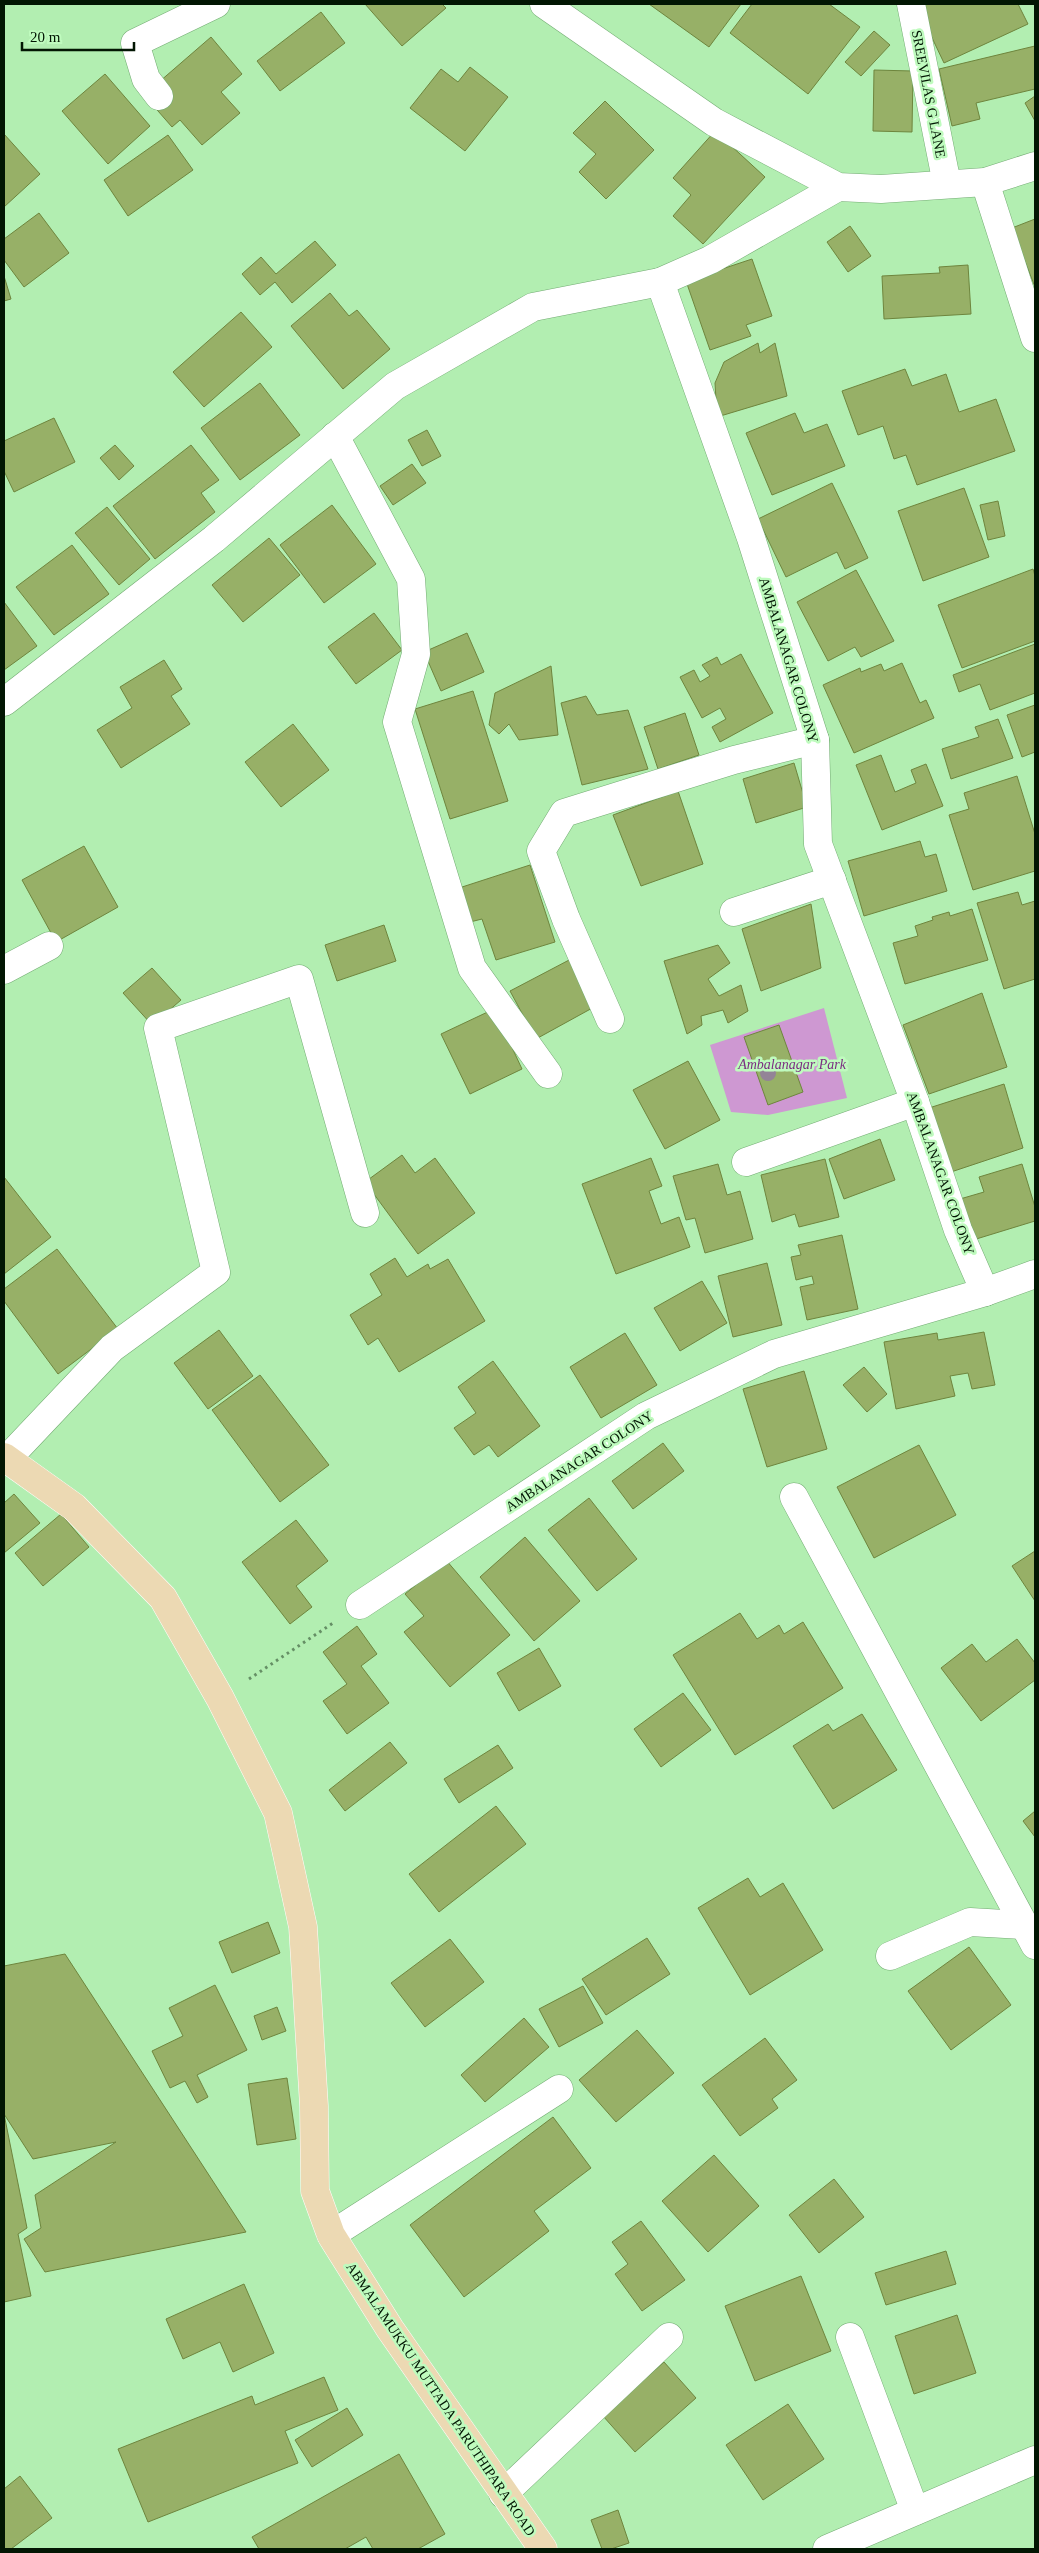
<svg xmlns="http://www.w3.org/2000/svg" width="1039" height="2553" font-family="Georgia,serif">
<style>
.green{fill:#ce98d2}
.building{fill:#97b067;stroke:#6e853d}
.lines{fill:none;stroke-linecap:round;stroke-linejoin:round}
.minor-casing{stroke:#73ac73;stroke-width:29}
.major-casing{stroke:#fff;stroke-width:29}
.path{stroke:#658f65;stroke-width:3;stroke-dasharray:2.5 4;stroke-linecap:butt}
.minor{stroke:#fff;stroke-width:28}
.major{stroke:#ecd9b3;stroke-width:28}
.tree{fill:#938497}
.labels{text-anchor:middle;stroke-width:5;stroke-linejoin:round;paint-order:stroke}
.street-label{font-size:14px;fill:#021603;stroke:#bffbbe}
.park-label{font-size:14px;font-style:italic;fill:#7a2d81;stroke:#bffbbe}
</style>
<rect width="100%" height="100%" fill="#b2eeb1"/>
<path class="green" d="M824 1008 847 1098 768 1115 731 1112 710 1045Z"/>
<g class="building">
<path d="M365 4H442L446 8 402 46Z"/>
<path d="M649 4H741L709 47Z"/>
<path d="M752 4H829L860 27 808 94 730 33Z"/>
<path d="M916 4H1018L1028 24 944 63Z"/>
<path d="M321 12 345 43 280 91 257 61Z"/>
<path d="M874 31 890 45 861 76 845 62Z"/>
<path d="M211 37 242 74 221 92 240 113 202 145 180 120 172 127 144 95Z"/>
<path d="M1035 46V89L976 103 980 119 952 126 939 69Z"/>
<path d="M470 67 508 97 465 151 410 108 441 69 458 82Z"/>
<path d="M874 70 913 71 912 132 873 131Z"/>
<path d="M105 74 150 126 108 164 62 111Z"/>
<path d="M1035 96V121L1025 103Z"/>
<path d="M605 101 654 150 606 199 579 172 596 154 573 133Z"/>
<path d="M715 131 765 177 703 244 673 216 691 195 673 178Z"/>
<path d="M4 134 40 174 4 207Z"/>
<path d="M168 135 193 170 128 216 104 180Z"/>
<path d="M39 213 69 253 24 287 4 260V239Z"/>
<path d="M1035 219V287L1012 228Z"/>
<path d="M850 226 871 256 848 272 827 242Z"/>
<path d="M315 241 336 265 292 303 275 282 260 295 242 274 261 257 276 274Z"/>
<path d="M752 259 772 316 746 325 751 336 710 350 686 281Z"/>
<path d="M968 265 971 314 884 319 882 276 940 273 939 267Z"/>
<path d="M4 276 11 299 4 301Z"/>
<path d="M330 293 349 316 357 310 390 349 343 389 291 326Z"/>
<path d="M241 312 272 347 204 407 173 372Z"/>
<path d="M758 343 760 353 775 343 787 396 717 417 715 383 724 362Z"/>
<path d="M905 369 912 386 946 374 959 412 996 399 1015 451 917 485 906 455 894 459 883 426 858 435 842 391Z"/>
<path d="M260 383 300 435 240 480 201 428Z"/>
<path d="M795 413 804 433 827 424 845 466 772 495 746 433Z"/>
<path d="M54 418 75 462 14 492 4 471V441Z"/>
<path d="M427 430 441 456 422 466 408 440Z"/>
<path d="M115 445 134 466 119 480 100 458Z"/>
<path d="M191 445 219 480 201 493 215 512 155 559 113 506Z"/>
<path d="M412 464 426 483 393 505 380 486Z"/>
<path d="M832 483 868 558 845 569 837 552 786 577 758 519Z"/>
<path d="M964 488 989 557 923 581 898 511Z"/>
<path d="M998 501 1005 536 988 540 980 505Z"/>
<path d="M332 505 376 564 324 603 280 545Z"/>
<path d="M107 507 150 559 119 585 75 533Z"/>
<path d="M269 538 300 575 243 622 212 585Z"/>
<path d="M72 545 109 594 54 635 16 587Z"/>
<path d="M1033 569 1035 576V641L962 668 938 605Z"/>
<path d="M856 570 894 641 861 657 855 647 828 661 797 602Z"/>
<path d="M4 602 37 646 4 670Z"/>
<path d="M374 613 402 650 356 684 328 647Z"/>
<path d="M467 633 484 672 441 691 424 652Z"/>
<path d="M1035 644V693L990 710 980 684 959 692 953 675Z"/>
<path d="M741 654 773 713 720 742 712 727 726 719 720 708 702 718 680 677 694 670 700 682 710 676 702 665 717 657 721 665Z"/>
<path d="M164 660 182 689 171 696 190 724 121 768 97 730 132 708 120 687Z"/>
<path d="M902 663 920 703 926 700 934 718 854 753 823 685 860 668 861 672 881 664 884 671Z"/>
<path d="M551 666 558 735 519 740 509 724 499 734 489 725 495 693Z"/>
<path d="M473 691 508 801 450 819 415 709Z"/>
<path d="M586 696 597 715 628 710 648 769 582 785 561 703Z"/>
<path d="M1035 705V752L1022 757 1007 715Z"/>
<path d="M685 713 699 755 658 769 644 727Z"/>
<path d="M998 719 1013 758 951 779 942 749 979 737 975 727Z"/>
<path d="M293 724 329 770 281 807 245 762Z"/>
<path d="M881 755 895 792 916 783 911 770 926 764 943 806 882 830 856 765Z"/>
<path d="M794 763 807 807 756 823 743 779Z"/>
<path d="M1017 776 1035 834V871L973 890 949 815 969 809 964 793Z"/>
<path d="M678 791 703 864 641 886 613 815Z"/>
<path d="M920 841 925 857 936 854 947 891 864 916 848 861Z"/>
<path d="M84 846 118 907 56 942 22 880Z"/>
<path d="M530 865 555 942 496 960 482 919 470 922 459 888Z"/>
<path d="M1018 892 1022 905 1035 901V979L1004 989 977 903Z"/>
<path d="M811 904 821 968 761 991 742 929Z"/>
<path d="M972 909 988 960 905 984 893 943 918 936 915 926 933 920 932 917 949 912 950 916Z"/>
<path d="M384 925 396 961 337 981 325 945Z"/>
<path d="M718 945 730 963 708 979 719 996 741 985 748 1011 728 1023 723 1010 701 1016 702 1025 687 1034 664 961Z"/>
<path d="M571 959 596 1006 536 1039 510 991Z"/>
<path d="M152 968 181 1000 152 1025 123 993Z"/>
<path d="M982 993 1007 1067 929 1094 903 1025Z"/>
<path d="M494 1009 522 1069 470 1094 441 1034Z"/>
<path d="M779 1025 803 1092 768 1105 744 1037Z"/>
<path d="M688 1061 720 1120 665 1149 633 1090Z"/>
<path d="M1004 1084 1023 1148 948 1173 929 1108Z"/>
<path d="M880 1139 895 1180 844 1199 829 1159Z"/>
<path d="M402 1155 415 1173 435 1158 475 1213 418 1254 365 1182Z"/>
<path d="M651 1158 662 1186 649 1191 661 1224 679 1217 690 1247 616 1274 582 1184Z"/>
<path d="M825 1159 839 1217 799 1227 795 1214 772 1222 761 1175Z"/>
<path d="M718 1164 727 1195 740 1191 753 1239 705 1253 695 1218 686 1220 673 1176Z"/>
<path d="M1022 1164 1035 1207V1221L973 1240 960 1199 984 1192 979 1177Z"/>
<path d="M4 1177 51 1237 4 1274Z"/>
<path d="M842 1235 858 1309 807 1320 800 1287 814 1284 812 1276 796 1280 791 1257 801 1255 798 1245Z"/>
<path d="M57 1249 118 1329 58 1374 4 1301V1289Z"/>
<path d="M395 1258 407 1277 428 1264 430 1269 448 1259 485 1321 399 1372 378 1338 368 1345 350 1315 382 1295 370 1274Z"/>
<path d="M767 1263 782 1325 733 1337 718 1276Z"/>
<path d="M702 1281 727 1323 680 1351 654 1308Z"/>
<path d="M219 1330 253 1376 208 1409 174 1363Z"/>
<path d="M984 1332 995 1385 972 1389 968 1373 950 1376 955 1396 896 1409 884 1342 937 1333 938 1340Z"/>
<path d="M625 1333 657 1385 601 1418 570 1367Z"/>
<path d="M493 1361 540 1426 498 1457 489 1445 474 1455 454 1428 476 1413 458 1387Z"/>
<path d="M864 1367 887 1394 867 1412 843 1385Z"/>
<path d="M804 1371 827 1449 767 1467 743 1389Z"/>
<path d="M260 1375 329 1465 280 1502 212 1410Z"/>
<path d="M663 1443 684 1471 633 1509 612 1481Z"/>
<path d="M919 1445 956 1515 874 1558 837 1487Z"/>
<path d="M14 1494 40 1523 4 1553V1503Z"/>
<path d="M589 1498 637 1559 597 1591 548 1530Z"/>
<path d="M61 1514 89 1547 43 1586 15 1553Z"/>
<path d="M296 1520 328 1561 296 1586 312 1607 290 1624 242 1562Z"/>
<path d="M525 1537 580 1601 534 1641 480 1577Z"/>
<path d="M1035 1551V1601L1012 1566Z"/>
<path d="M446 1560 510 1635 450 1687 404 1632 424 1616 405 1594Z"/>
<path d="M740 1613 757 1639 779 1625 784 1634 803 1622 843 1688 735 1755 673 1655Z"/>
<path d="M357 1626 377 1654 361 1666 389 1703 347 1734 323 1701 347 1684 323 1652Z"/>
<path d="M1017 1639 1035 1663V1680L981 1721 941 1668 972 1644 986 1662Z"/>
<path d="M539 1648 561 1686 519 1711 497 1673Z"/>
<path d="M683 1693 711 1730 661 1767 634 1729Z"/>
<path d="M862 1714 897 1770 833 1809 793 1746 828 1724 833 1731Z"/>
<path d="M390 1742 407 1763 345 1811 329 1790Z"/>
<path d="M498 1745 513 1768 459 1803 444 1779Z"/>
<path d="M496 1806 526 1844 439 1912 409 1874Z"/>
<path d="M1035 1811V1837L1023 1821Z"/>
<path d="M748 1878 760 1897 783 1883 823 1950 750 1995 698 1908Z"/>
<path d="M268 1922 280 1953 232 1973 219 1942Z"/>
<path d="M647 1938 670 1974 606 2015 582 1979Z"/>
<path d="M450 1939 484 1982 425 2027 391 1983Z"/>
<path d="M969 1947 1011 2005 951 2050 908 1991Z"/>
<path d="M65 1954 246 2232 45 2272 24 2239 41 2228 35 2195 116 2142 33 2159 4 2114 27 2228 18 2234 31 2296 4 2302V1966Z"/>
<path d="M215 1985 247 2050 197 2075 208 2097 197 2103 185 2081 170 2088 152 2051 183 2036 169 2008Z"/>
<path d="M583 1986 603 2023 559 2047 539 2009Z"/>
<path d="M277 2007 286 2031 262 2040 254 2016Z"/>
<path d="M524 2018 549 2047 485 2102 461 2075Z"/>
<path d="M637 2030 674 2073 616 2122 579 2080Z"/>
<path d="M765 2038 797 2080 772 2099 778 2108 740 2136 702 2085Z"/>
<path d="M287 2078 296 2139 257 2145 248 2084Z"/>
<path d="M553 2117 591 2168 534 2211 549 2231 464 2297 410 2225Z"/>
<path d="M714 2155 759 2206 708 2252 662 2201Z"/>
<path d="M834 2179 864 2217 819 2253 789 2215Z"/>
<path d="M641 2221 685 2280 642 2311 615 2274 628 2264 612 2242Z"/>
<path d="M946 2251 956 2284 886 2305 875 2273Z"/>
<path d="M801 2276 831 2351 755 2381 725 2306Z"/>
<path d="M244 2284 274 2353 233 2372 220 2342 183 2359 166 2319Z"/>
<path d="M957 2315 976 2373 914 2394 895 2336Z"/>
<path d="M664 2362 696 2398 635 2452 603 2416Z"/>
<path d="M324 2377 338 2410 285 2431 298 2463 148 2522 118 2449 252 2396 255 2405Z"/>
<path d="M788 2404 824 2459 763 2500 726 2445Z"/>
<path d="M347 2408 363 2435 312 2467 295 2440Z"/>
<path d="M399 2454 445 2534 418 2549H373L366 2537 345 2549H259L252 2537Z"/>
<path d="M20 2476 52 2518 11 2549H4V2489Z"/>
<path d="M618 2510 629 2543 611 2549H602L591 2520Z"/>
</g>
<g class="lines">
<defs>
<g id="minor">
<path d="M544 4 714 122 838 187 881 189 985 182 1035 166"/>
<path d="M911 4 947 184"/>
<path d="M159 96 146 79 135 43 216 4"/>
<path d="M985 182 1035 338"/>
<path d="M335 436 411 579 416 654 397 722 472 968 548 1074"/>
<path d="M4 702 214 539 395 386 533 307 660 282 710 260 838 187"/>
<path d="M734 912 832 880"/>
<path d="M4 970 49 946"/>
<path d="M610 1019 566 919 541 851 564 813 734 760 815 740"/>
<path d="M746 1162 915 1102"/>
<path d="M985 1292 1035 1274"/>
<path d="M7 1459 112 1348 216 1272 158 1028 299 979 365 1213"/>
<path d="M794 1497 1035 1945"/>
<path d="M360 1605 646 1416 774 1354 985 1292 958 1230 915 1102 818 844 815 740 751 538 660 282"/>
<path d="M890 1956 970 1922 1024 1925"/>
<path d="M331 2235 559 2089"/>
<path d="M850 2337 915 2511"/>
<path d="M503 2494 669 2337"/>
<path d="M827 2549 1035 2460"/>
</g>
<path id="major" d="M4 1457 74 1507 163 1598 220 1698 278 1813 303 1927 314 2106 315 2191 331 2235 390 2329 543 2549"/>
</defs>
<use href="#minor" class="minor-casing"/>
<use href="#major" class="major-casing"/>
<path class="path" d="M249 1679 333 1623"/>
<use href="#minor" class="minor"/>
<use href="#major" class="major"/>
</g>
<circle class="tree" cx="768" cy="1073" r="8"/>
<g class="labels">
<g class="street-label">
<text transform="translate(929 94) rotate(79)" y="5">SREEVILAS G LANE</text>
<text transform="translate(789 660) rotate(73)" y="5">AMBALANAGAR COLONY</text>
<text transform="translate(941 1173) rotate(70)" y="5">AMBALANAGAR COLONY</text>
<text transform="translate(579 1461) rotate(-33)" y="5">AMBALANAGAR COLONY</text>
<text transform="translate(441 2399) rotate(56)" y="5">ABMALAMUKKU MUTTADA PARUTHIPARA ROAD</text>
</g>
<g class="park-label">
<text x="792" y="1069">Ambalanagar Park</text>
</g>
</g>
<rect width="1039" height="2553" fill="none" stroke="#021603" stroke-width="10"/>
<path d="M22 42v8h112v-8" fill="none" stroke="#021603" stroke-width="2.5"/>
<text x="30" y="42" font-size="15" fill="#021603" stroke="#bffbbe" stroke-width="4" paint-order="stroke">20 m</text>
</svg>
